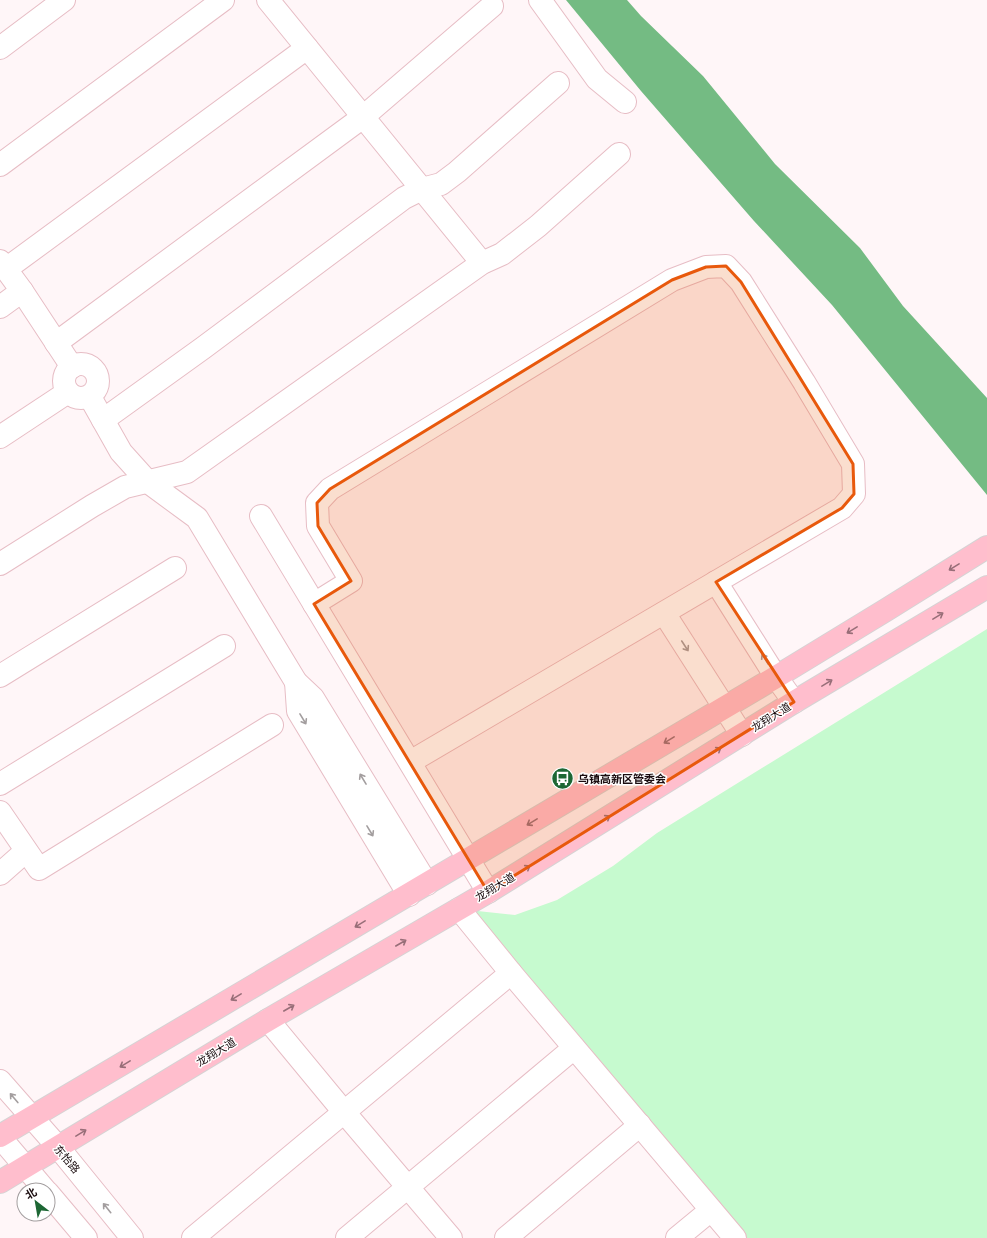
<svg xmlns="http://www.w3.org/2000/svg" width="987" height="1238" font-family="Signika,'Noto Sans SC',sans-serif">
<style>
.green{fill:#c6facf}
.water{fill:#74bb83}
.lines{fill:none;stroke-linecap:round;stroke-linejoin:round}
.minor-casing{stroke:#e7bdc5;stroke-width:24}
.major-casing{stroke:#d6d3d4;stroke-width:24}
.minor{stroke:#fff;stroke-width:22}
.major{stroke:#ffbecd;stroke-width:22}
.oneway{stroke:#986e78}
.oneway2{stroke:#a39e9f}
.marked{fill:#e8590c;fill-opacity:0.2;stroke:#e8590c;stroke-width:3;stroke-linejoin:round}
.labels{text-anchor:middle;stroke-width:3;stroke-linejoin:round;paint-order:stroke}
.street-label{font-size:11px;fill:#1a0c0f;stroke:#fff}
.poi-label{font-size:11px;font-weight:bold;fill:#1a0c0f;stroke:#fff;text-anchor:start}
</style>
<rect width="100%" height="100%" fill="#fff6f8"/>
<path class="green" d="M987 629V1238H735L459 909 515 915 557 900 613 866 657 833Z"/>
<path class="water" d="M566 0H627L641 16 703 76 775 164 860 248 903 306 987 398V495L832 305 754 221 641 91Z"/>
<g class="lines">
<defs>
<g id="minor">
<path d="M268 0 482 263"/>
<path d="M540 0 597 79 625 102"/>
<path d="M0 48 64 0"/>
<path d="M0 165 223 0"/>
<path d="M0 261 22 291 72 367"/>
<path d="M6 269 307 48"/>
<path d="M0 307 22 291"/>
<path d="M56 343 363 117 492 6"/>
<circle cx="81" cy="381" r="17"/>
<path d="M90 397 121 452 148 482 197 518 296 682 313 698 427 884"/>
<path d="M103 420 203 348 404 198 422 189 441 184 457 172 558 83"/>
<path d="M0 437 68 392"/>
<path d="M261 516 488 892"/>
<path d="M0 564 92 506 125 487 187 472 482 263 502 254 538 226 619 154"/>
<path d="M716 582 776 677 794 702"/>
<path d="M314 604 351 581 318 526 317 503 330 489 672 280 706 267 726 266 741 282 804 382 853 464 854 494 842 508 410 762"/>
<path d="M664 613 742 735"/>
<path d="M0 676 175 568"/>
<path d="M296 682 298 711 409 895"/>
<path d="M0 784 224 646"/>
<path d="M0 812 39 869 272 725"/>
<path d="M0 874 26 851"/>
<path d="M459 909 511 973 735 1238"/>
<path d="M268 1020 344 1112 451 1238"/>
<path d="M0 1081 58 1147 132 1238"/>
<path d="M0 1137 45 1190"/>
<path d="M48 1193 86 1238"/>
<path d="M193 1238 511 973"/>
<path d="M347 1238 574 1048"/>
<path d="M506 1238 640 1125"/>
<path d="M677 1238 711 1210"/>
</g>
<g id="major">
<path d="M0 1136 776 677 886 610 987 547"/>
<path d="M0 1182 268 1020 488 892 794 702 987 587"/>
</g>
</defs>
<use href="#minor" class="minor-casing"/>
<use href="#major" class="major-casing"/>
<use href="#minor" class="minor"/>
<use href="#major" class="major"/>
</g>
<defs><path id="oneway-shaft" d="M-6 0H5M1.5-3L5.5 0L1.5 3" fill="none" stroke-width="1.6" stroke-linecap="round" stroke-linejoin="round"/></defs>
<g class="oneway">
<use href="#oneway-shaft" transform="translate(954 567) rotate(148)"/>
<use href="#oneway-shaft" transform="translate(938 616) rotate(-31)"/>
<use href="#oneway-shaft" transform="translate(852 630) rotate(149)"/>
<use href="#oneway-shaft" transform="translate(827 683) rotate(-31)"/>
<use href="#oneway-shaft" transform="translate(669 740) rotate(149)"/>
<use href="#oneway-shaft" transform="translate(716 751) rotate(-32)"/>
<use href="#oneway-shaft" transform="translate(605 819) rotate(-32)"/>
<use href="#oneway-shaft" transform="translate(532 822) rotate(149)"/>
<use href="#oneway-shaft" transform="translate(525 869) rotate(-32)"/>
<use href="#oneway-shaft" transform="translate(360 924) rotate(149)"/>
<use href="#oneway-shaft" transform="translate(401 943) rotate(-30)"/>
<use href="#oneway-shaft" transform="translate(236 997) rotate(149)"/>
<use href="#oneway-shaft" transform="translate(289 1008) rotate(-30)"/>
<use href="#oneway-shaft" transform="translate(125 1064) rotate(149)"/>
<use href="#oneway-shaft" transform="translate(81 1133) rotate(-31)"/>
</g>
<g class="oneway2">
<use href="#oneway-shaft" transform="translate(685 646) rotate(57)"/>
<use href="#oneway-shaft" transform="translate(765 659) rotate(-122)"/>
<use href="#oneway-shaft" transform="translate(303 719) rotate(59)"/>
<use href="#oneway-shaft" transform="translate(363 779) rotate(-121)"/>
<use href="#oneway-shaft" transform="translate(370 831) rotate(59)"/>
<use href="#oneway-shaft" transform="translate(14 1098) rotate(-130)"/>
<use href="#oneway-shaft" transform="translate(107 1208) rotate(-129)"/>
</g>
<path class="marked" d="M726 266 741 282 853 464 854 494 842 508 716 582 794 702 488 892 314 604 351 581 318 526 317 503 330 489 672 280 706 267Z"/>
<defs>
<symbol id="bus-disc" viewBox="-11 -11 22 22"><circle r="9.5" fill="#1d6734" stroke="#fff"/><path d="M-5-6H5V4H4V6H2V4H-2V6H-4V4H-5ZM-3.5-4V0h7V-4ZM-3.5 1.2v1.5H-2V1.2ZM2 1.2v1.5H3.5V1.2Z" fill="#fff"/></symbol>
</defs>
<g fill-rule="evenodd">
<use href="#bus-disc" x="550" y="766" width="25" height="25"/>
</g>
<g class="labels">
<g class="street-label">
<text transform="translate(771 717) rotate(-32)" y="4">龙翔大道</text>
<text transform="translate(495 887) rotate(-31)" y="4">龙翔大道</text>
<text transform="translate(216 1052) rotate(-31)" y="4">龙翔大道</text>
<text transform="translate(67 1159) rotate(50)" y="4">东怡路</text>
</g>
<g class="poi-label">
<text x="578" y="783">乌镇高新区管委会</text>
</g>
</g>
<g transform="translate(36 1202) rotate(329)"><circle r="19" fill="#ffffff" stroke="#a39e9f"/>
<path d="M0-3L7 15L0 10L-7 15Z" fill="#1d6734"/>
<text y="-6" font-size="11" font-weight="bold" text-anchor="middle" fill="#1a0c0f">北</text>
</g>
</svg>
